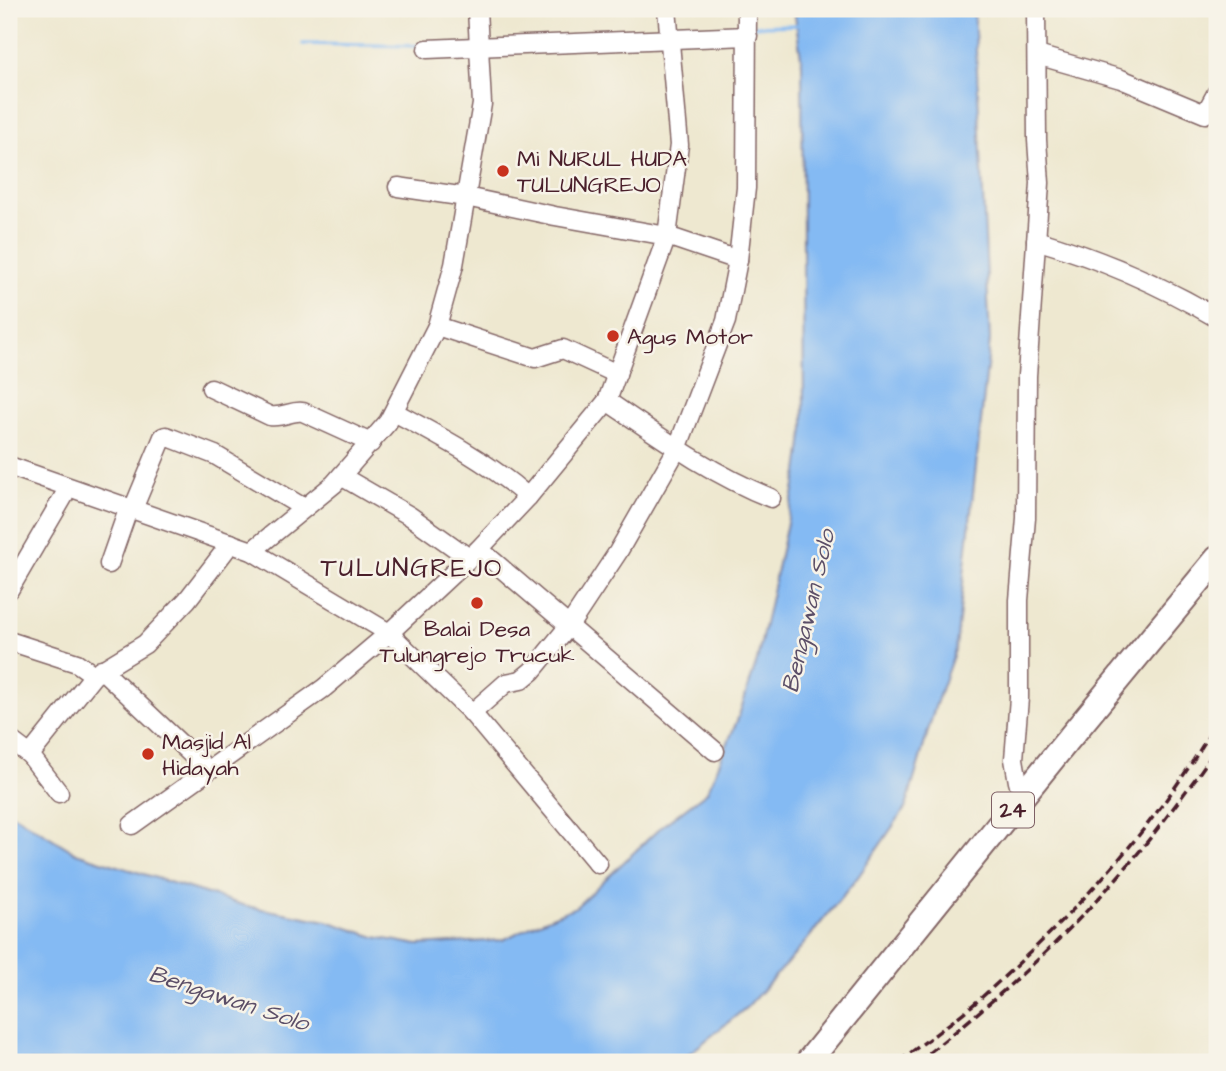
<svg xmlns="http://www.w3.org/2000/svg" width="1226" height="1071" font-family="'Architects Daughter',sans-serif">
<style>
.water{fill:#84baf3;stroke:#676c8f;stroke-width:2}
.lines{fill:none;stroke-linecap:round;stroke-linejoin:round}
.stream{stroke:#84baf3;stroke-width:3.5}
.minor-casing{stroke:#836565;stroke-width:21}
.highway-casing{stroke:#836565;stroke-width:28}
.minor{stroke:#fff;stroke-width:18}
.highway{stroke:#fff;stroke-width:24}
.rail{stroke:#4a1f2b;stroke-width:3.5;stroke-dasharray:10 5;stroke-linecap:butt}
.poi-dot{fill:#c8321e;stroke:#f7f3e8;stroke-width:2.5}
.labels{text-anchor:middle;stroke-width:5;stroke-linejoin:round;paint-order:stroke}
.shield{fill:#f7f3e8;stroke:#7e5f64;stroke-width:2}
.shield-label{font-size:21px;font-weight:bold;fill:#4a1f2b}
.poi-label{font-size:23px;fill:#4a1f2b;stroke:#f7f3e8;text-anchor:start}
.water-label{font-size:24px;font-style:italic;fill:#5b4e67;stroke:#f7f3e8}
.quarter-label{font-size:26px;letter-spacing:2px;fill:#4a1f2b;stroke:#f7f3e8}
</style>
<rect width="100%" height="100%" fill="#f7f3e8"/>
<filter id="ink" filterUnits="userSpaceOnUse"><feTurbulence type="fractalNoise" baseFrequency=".0143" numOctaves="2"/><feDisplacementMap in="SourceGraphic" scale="14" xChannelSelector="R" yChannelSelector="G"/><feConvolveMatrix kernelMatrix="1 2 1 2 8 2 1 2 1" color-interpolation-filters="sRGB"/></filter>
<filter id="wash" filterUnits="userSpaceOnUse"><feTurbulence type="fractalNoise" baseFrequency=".00686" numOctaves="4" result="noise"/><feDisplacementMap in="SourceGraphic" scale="28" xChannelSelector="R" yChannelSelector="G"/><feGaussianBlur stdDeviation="1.57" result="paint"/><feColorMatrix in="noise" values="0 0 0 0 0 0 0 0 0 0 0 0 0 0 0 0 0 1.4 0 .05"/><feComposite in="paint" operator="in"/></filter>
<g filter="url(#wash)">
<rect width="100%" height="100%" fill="#eee8d0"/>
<path class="water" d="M794 9H974L990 340 956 647 935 707 906 807 858 877 798 951 747 1007 679 1062H9V812L76 853 246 906 327 921 375 937 418 945 503 940 535 924 576 907 662 826 707 792 737 721 757 661 798 472 804 428 802 64Z"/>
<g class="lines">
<g class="stream">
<path d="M752 26 800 25"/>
<path d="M720 29 741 26"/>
<path d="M303 44 423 46"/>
</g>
</g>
</g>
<g filter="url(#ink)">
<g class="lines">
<defs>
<g id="minor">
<path d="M427 49 748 36"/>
<path d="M1037 55 1121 79 1205 114 1217 92"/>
<path d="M398 187 466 197 555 216 667 236 738 260 726 321 677 449 618 552 569 626 532 671 521 680 506 683 472 713"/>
<path d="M1036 240C1098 258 1161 285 1217 318"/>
<path d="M738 260 746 188 747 9"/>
<path d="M437 326 535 358 563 349 617 374"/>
<path d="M211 388 270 416C283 418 292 410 303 412L371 443"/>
<path d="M607 401C660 437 711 474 771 498"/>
<path d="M394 412C441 437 487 461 528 497"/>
<path d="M9 466 252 551 389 633 479 549 528 497 607 401 667 236 679 145 667 9"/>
<path d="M341 476 410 516 469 558"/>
<path d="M133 509 163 437 166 436 215 455 304 508"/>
<path d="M479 549 715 751"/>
<path d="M252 551 334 484 388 422 437 326 454 265 482 104 477 9"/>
<path d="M109 564 129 507"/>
<path d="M9 590 68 489"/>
<path d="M9 641 77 663 94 675"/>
<path d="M101 669 208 770"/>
<path d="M9 739 30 755 94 675 145 644 187 600 231 543"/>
<path d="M30 755 59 793"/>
<path d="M1027 792 1018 782 1014 759 1019 698V600L1026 518 1027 376 1040 183 1037 140 1036 9"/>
<path d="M132 825 324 688 389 633 472 713 598 864"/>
</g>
<path id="highway" d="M808 1062 1058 752 1217 559"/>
</defs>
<use href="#minor" class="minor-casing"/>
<use href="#highway" class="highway-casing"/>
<use href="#minor" class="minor"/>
<use href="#highway" class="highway"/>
<g class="rail">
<path d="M898 1062C926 1041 956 1020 982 997 1072 916 1158 826 1217 721"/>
<path d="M917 1062C1014 987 1101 906 1174 807 1189 787 1205 767 1217 746"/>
</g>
</g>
</g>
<g class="poi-dot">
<circle cx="503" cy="171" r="7"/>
<circle cx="613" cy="336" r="7"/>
<circle cx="477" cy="603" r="7"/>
<circle cx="148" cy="754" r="7"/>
</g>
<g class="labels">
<rect class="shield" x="992" y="792.5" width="42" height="35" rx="5"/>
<g class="shield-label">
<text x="1013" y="817">24</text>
</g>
<g class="poi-label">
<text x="517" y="166">Mi NURUL HUDA<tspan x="517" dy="26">TULUNGREJO</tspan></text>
<text x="627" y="344">Agus Motor</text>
<text x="477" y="636" text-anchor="middle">Balai Desa<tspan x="477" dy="26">Tulungrejo Trucuk</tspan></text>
<text x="162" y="749">Masjid Al<tspan x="162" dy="26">Hidayah</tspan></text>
</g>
<g class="water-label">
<text transform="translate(808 611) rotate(-77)" y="8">Bengawan Solo</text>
<text transform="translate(229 998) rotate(18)" y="8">Bengawan Solo</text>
</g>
<g class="quarter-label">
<text x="412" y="576">TULUNGREJO</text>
</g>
</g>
<rect width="1226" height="1071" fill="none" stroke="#f7f3e8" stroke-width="35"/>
</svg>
